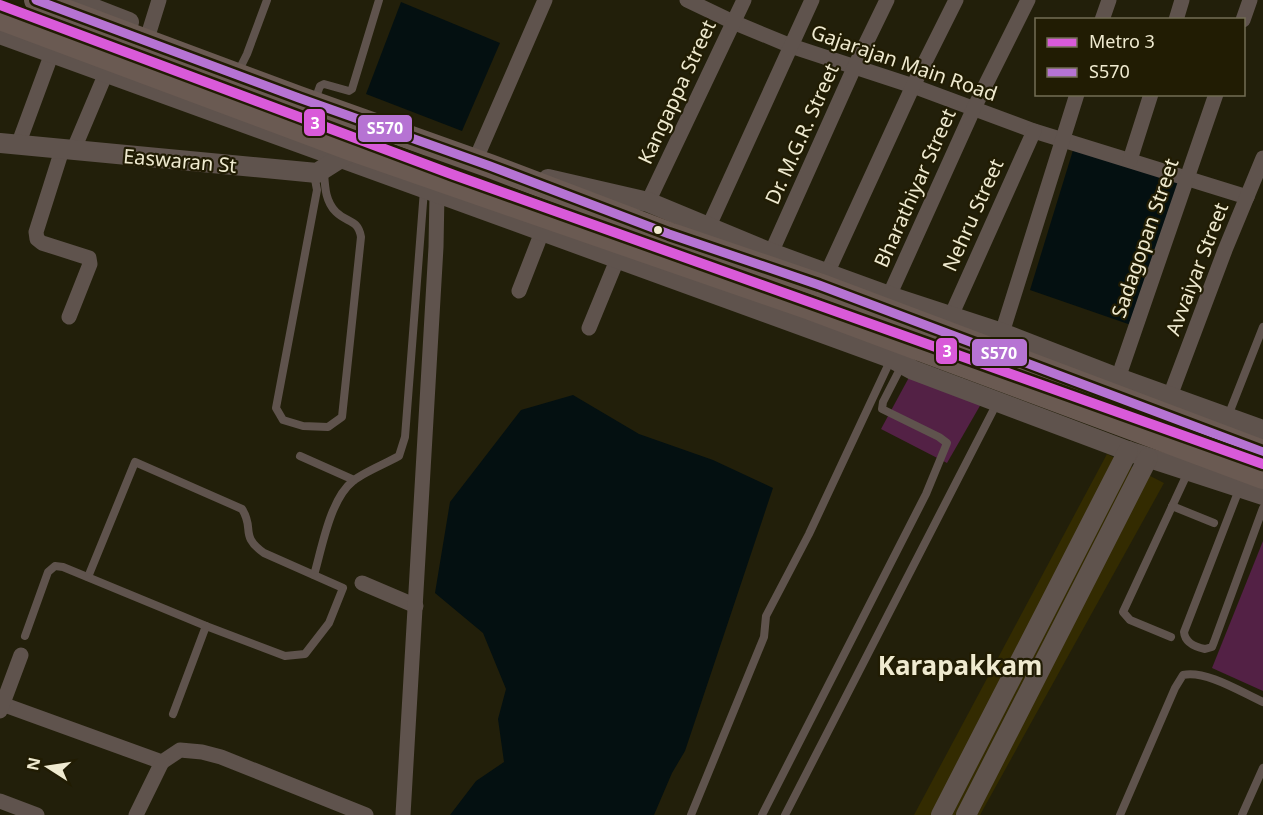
<svg xmlns="http://www.w3.org/2000/svg" width="1263" height="815" font-family="'Noto Sans',sans-serif">
<style>
.built{fill:#332b01}
.green{fill:#532145}
.water{fill:#041011}
.lines{fill:none;stroke-linecap:round;stroke-linejoin:round}
.service{stroke:#5f534d;stroke-width:8}
.minor{stroke:#5f534d;stroke-width:15}
.tertiary{stroke:#5f534d;stroke-width:20}
.primary{stroke:#6a5a52;stroke-width:24}
.bus-1-casing{stroke:#211c03;stroke-width:14}
.bus-1{stroke:#b673d3;stroke-width:9}
.metro-1-casing{stroke:#211c03;stroke-width:15}
.metro-1{stroke:#d95ad9;stroke-width:10}
.bus-dot{fill:#efead0;stroke:#211c03;stroke-width:2}
.labels{text-anchor:middle;stroke-width:4.5;stroke-linejoin:round;paint-order:stroke}
.street-label{font-size:20px;fill:#efead0;stroke:#211c03}
.district-label{font-size:26px;font-weight:bold;fill:#efead0;stroke:#211c03}
.line-badge{stroke:#211c03;stroke-width:2}
.badge-label{font-size:16px;text-anchor:middle;font-weight:bold;fill:#fff}
</style>
<rect width="100%" height="100%" fill="#221f0a"/>
<path class="built" d="M1107 454 1164 483 980 815H914Z"/>
<g class="green">
<path d="M913 370 985 397 947 463 881 429Z"/>
<path d="M1263 541V691L1212 668Z"/>
</g>
<g class="water">
<path d="M401 2 500 43 462 131 366 94Z"/>
<path d="M1074 147 1181 184 1131 325 1030 290Z"/>
<path d="M573 395 639 434 713 460 773 488 685 751 672 773 654 815H450L476 781 504 762 498 719 506 689 483 633 435 593 450 502 521 410Z"/>
</g>
<g class="lines">
<g class="service">
<path d="M241 66 247 54 267 0"/>
<path d="M316 97 320 86 324 84 349 91 352 89 379 0"/>
<path d="M314 174 317 190 276 408 283 420 303 426 328 427 342 417 361 237C358 219 347 223 336 212 325 201 325 186 324 172"/>
<path d="M1228 416 1263 327"/>
<path d="M300 456 354 480"/>
<path d="M1240 487 1184 632C1185 643 1195 647 1205 649L1212 647 1214 642 1263 508"/>
<path d="M1172 506 1214 523"/>
<path d="M314 575C322 548 330 499 353 481 364 472 385 464 399 456L405 437 424 190"/>
<path d="M88 577 135 462 242 509C255 529 239 535 264 553L343 588 329 623 305 654 285 656 206 626 173 714"/>
<path d="M25 636 48 572 55 566 63 567 206 626"/>
<path d="M1171 637 1130 620 1123 612 1188 472"/>
<path d="M691 815 764 637 766 616 809 534 891 359"/>
<path d="M762 815 926 494 947 443 939 437 882 409 883 402 902 365"/>
<path d="M785 815 997 403"/>
<path d="M1120 815 1175 688 1183 675C1206 670 1241 692 1263 702"/>
<path d="M1242 815 1263 768"/>
</g>
<g class="minor">
<path d="M687 0 733 22 791 46 913 86 1034 131 1247 197"/>
<path d="M1102 20 1109 0"/>
<path d="M1176 20 1182 0"/>
<path d="M1243 20 1250 0"/>
<path d="M146 42 159 0"/>
<path d="M18 145 52 53"/>
<path d="M62 150 36 232 37 239 42 243 89 258 90 264 69 317"/>
<path d="M73 151 106 73"/>
<path d="M1130 160 1151 94"/>
<path d="M475 161 545 0"/>
<path d="M648 202 744 0"/>
<path d="M708 228 812 0"/>
<path d="M771 253 854 68 887 0"/>
<path d="M823 282 913 86 956 0"/>
<path d="M519 291 542 232"/>
<path d="M889 296 974 108 1028 0"/>
<path d="M951 316 1034 131"/>
<path d="M589 328 617 260"/>
<path d="M1002 333 1077 94"/>
<path d="M1115 387 1216 94"/>
<path d="M1170 396 1225 250 1263 158"/>
<path d="M362 583 416 606"/>
<path d="M2 704 162 762 180 750 202 752 221 757 366 815"/>
<path d="M0 711 21 655"/>
<path d="M0 801 37 815"/>
<path d="M136 815 162 762"/>
<path d="M403 815 436 247 437 193"/>
</g>
<g class="tertiary">
<path d="M72 0 129 22"/>
<path d="M0 34 891 358 913 370 1128 451 1263 495"/>
<path d="M0 143 317 173 347 154"/>
<path d="M548 179 648 202 771 253 889 296 1002 333 1118 378 1263 430"/>
<path d="M941 815 1128 451"/>
<path d="M966 815 1148 458"/>
</g>
<g class="primary">
<path d="M36 0 299 98 490 166 669 234 819 285 1263 452"/>
<path d="M0 18 354 150 810 308 1263 477"/>
</g>
<defs>
<path id="bus-1" d="M36 0 299 98 490 166 669 234 819 285 1263 452"/>
</defs>
<use href="#bus-1" class="bus-1-casing"/>
<use href="#bus-1" class="bus-1"/>
<defs>
<path id="metro-1" d="M0 5 454 175 1263 464"/>
</defs>
<use href="#metro-1" class="metro-1-casing"/>
<use href="#metro-1" class="metro-1"/>
</g>
<circle class="bus-dot" cx="658" cy="230" r="5"/>
<g class="labels">
<g class="street-label">
<text transform="translate(904 63) rotate(19)" y="7">Gajarajan Main Road</text>
<text transform="translate(677 92) rotate(-65)" y="7">Kangappa Street</text>
<text transform="translate(802 134) rotate(-66)" y="7">Dr. M.G.R. Street</text>
<text transform="translate(180 161) rotate(5)" y="7">Easwaran St</text>
<text transform="translate(915 188) rotate(-66)" y="7">Bharathiyar Street</text>
<text transform="translate(973 215) rotate(-66)" y="7">Nehru Street</text>
<text transform="translate(1145 238) rotate(-71)" y="7">Sadagopan Street</text>
<text transform="translate(1197 269) rotate(-69)" y="7">Avvaiyar Street</text>
</g>
<g class="district-label">
<text x="960" y="675">Karapakkam</text>
</g>
</g>
<g class="line-badge">
<rect x="303" y="108" width="23" height="29" rx="6" fill="#d95ad9"/>
<rect x="357" y="114" width="56" height="29" rx="6" fill="#b673d3"/>
<rect x="935" y="337" width="23" height="28" rx="6" fill="#d95ad9"/>
<rect x="971" y="338" width="57" height="29" rx="6" fill="#b673d3"/>
</g>
<g class="badge-label">
<text x="315" y="129">3</text>
<text x="385" y="134">S570</text>
<text x="947" y="357">3</text>
<text x="999" y="359">S570</text>
</g>
<rect x="1035" y="18" width="210" height="78" fill="#211c03" stroke="#736e55" stroke-width="1.5"/>
<rect x="1047" y="38" width="30" height="9" fill="#d95ad9" stroke="#736e55" stroke-width="1.5"/>
<text x="1089" y="48" font-size="18" fill="#efead0">Metro 3</text>
<rect x="1047" y="68" width="30" height="9" fill="#b673d3" stroke="#736e55" stroke-width="1.5"/>
<text x="1089" y="78" font-size="18" fill="#efead0">S570</text>
<g transform="translate(48 767) rotate(282)" stroke="#211c03" stroke-width="4.5" paint-order="stroke">
<path d="M0-4.5L10 22L0 15L-10 22Z" fill="#efead0"/>
<text y="-9" font-size="16" font-weight="bold" text-anchor="middle" fill="#efead0">N</text>
</g>
</svg>
